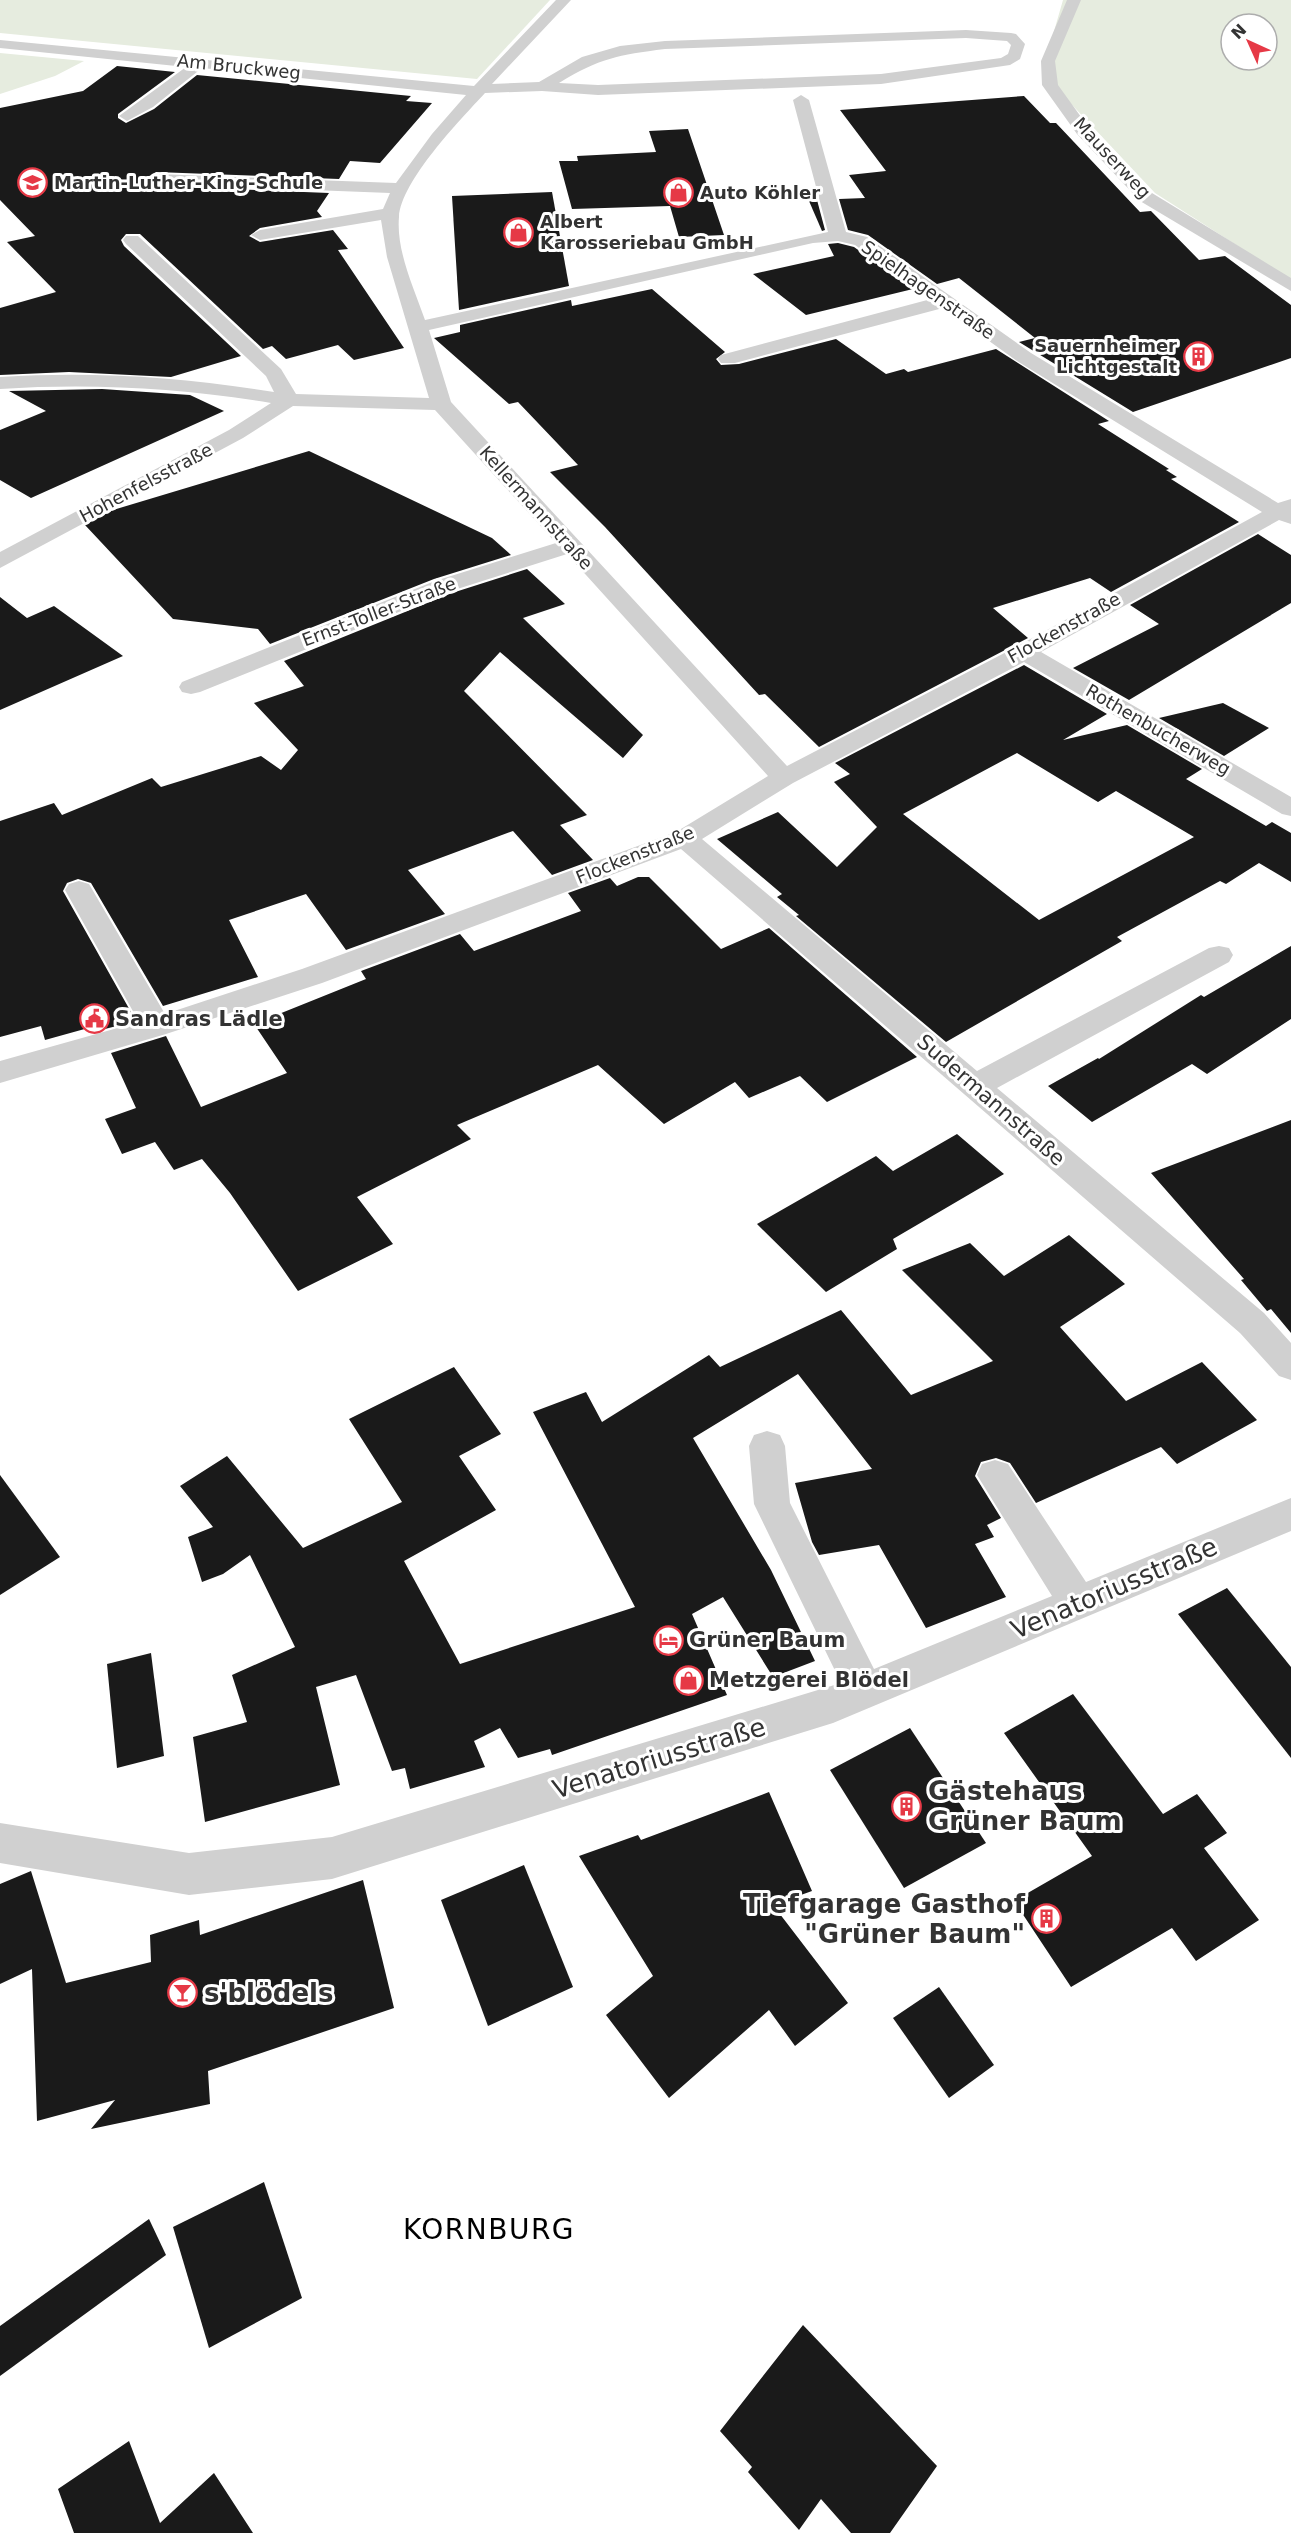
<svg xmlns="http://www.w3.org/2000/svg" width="1291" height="2533" font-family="'DejaVu Sans',sans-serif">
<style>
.green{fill:#e6ecdf;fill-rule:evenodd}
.building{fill:#1a1a1a;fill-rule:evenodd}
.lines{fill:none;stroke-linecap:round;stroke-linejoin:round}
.minor{fill:#d0d0d0;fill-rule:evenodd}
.labels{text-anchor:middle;stroke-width:6;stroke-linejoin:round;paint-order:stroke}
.far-street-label{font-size:18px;fill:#333;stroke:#fff}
.far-poi-label{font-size:18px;font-weight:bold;fill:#333;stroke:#fff;text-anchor:start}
.poi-label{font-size:21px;font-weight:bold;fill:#333;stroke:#fff;text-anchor:start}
.street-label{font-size:21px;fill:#333;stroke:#fff}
.near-street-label{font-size:26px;fill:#333;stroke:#fff}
.near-poi-label{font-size:26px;font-weight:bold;fill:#333;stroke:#fff;text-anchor:start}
.near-quarter-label{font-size:28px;letter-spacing:1.5px;fill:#000;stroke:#fff}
</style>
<rect width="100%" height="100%" fill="#fff"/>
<g class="green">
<path d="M0 0H550L477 79 0 33Z"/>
<path d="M1063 0H1291V280L1155 193 1042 73ZM1231 24H1267V60H1231Z"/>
<path d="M0 53 84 61 55 76 0 94Z"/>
</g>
<g class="building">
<path d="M117 66 175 72 118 114V118L126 123 154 109 197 75 411 96 406 101 432 103 380 163 350 161 339 179 156 172 146 178 156 186 329 193 317 211 322 217 260 228 249 236 260 242 333 230 348 249 338 250 404 348 354 360 338 345 286 359 272 346 263 349 140 234H126L121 240 124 246 241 356 171 377 69 372 0 375V308L56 292 7 242 35 236 0 200V108L83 91Z"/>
<path d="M1024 96 1050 123H1056L1140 212 1151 211 1199 260 1225 256 1291 305V358L1133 412 1019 342 1035 338 959 278 937 284 868 235 848 230 839 199 865 198 849 175 886 171 840 110Z"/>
<path d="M688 129 724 235 679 237 670 206 572 209 559 161H578L577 156 656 152 649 131Z"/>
<path d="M552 192 569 286 459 310 452 196Z"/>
<path d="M817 200 825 230 822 231 809 201Z"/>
<path d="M838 243 854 247 913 289 806 315 753 274 834 256 828 244Z"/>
<path d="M652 289 725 352 716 359 721 365 739 364 836 339 886 374 904 369 908 372 996 349 1109 421 1098 424 1169 469 1166 470 1177 477 1171 479 1239 522 1111 592 1090 578 993 608 1028 638 819 747 765 694 759 695 605 527 550 472 578 465 518 402 509 404 434 338 460 332V325L571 300 572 306Z"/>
<path d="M102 389 190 395 224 411 31 498 0 480V430L46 411 9 391Z"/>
<path d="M309 451 492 538 511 555 434 579 270 644 258 629 173 619 85 525 113 510Z"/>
<path d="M1258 534 1291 555V603L1129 700 1073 668 1159 624 1130 605Z"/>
<path d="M527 569 565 604 523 618 643 735 623 758 500 652 464 691 587 815 560 825 593 860 552 875 513 831 408 870 445 914 346 950 306 894 229 920 258 977 163 1006 91 883 78 879 67 883 63 891 136 1021 101 1030 99 1025 45 1040 41 1026 0 1037V821L54 803 62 815 152 778 161 787 261 756 281 770 298 750 254 703 304 686 284 661 452 593Z"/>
<path d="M0 597 27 618 54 606 123 656 0 710Z"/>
<path d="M1024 665 1107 714 1063 740 1127 725 1202 769 1186 779 1266 826 1272 822 1291 833V882L1259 863 1226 884 1220 881 1117 937 1122 941 946 1042 796 916 799 915 777 897 782 894 717 839 778 812 837 867 877 827 834 782 850 774 835 763ZM1017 753 1098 802 1116 791 1194 837 1039 920 903 814Z"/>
<path d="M1223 703 1269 728 1224 756 1159 718Z"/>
<path d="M638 877H649L721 949 769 928 917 1057 827 1102 800 1076 749 1098 735 1082 664 1124 598 1065 457 1125 471 1139 357 1197 393 1244 298 1291 230 1193 202 1159 174 1170 155 1142 122 1154 105 1119 136 1108 111 1053 166 1036 201 1107 287 1073 254 1024 366 979 361 971 460 934 474 951 581 911 568 893 610 878 617 886Z"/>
<path d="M1291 946V1019L1207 1074 1192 1064 1092 1122 1048 1086 1098 1058 1099 1059 1201 995 1204 997Z"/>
<path d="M1291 1120V1333L1271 1309 1267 1311 1241 1280 1244 1279 1151 1173Z"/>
<path d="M957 1134 1004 1174 893 1239 897 1249 826 1292 757 1224 876 1156 893 1171Z"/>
<path d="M1069 1235 1125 1284 1060 1327 1126 1401 1202 1362 1257 1420 1177 1464 1161 1447 1036 1503 1010 1463 996 1458 981 1462 975 1476 1001 1518 987 1525 994 1537 975 1544 1006 1597 926 1628 879 1545 819 1555 812 1542 795 1483 872 1469 798 1374 693 1438 771 1570 815 1661 773 1677 723 1597 692 1614 727 1695 552 1755 550 1749 518 1758 500 1728 474 1741 485 1767 410 1789 405 1768 392 1771 356 1675 316 1687 340 1785 205 1822 193 1737 247 1722 232 1675 295 1647 250 1555 223 1574 202 1582 188 1537 213 1527 180 1486 227 1456 303 1548 402 1502 349 1419 454 1367 501 1434 459 1456 496 1510 404 1561 460 1664 635 1607 533 1412 586 1392 602 1422 709 1355 720 1367 841 1310 911 1395 993 1361 902 1270 970 1243 1004 1276Z"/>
<path d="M0 1475 60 1557 0 1595Z"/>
<path d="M1227 1588 1291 1667V1758L1178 1614Z"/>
<path d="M151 1653 164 1756 117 1768 107 1664Z"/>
<path d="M1073 1694 1163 1814 1197 1794 1227 1833 1204 1848 1259 1920 1196 1961 1172 1928 1071 1987 1014 1901 1092 1856 1004 1733Z"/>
<path d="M910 1728 986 1843 904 1888 830 1770Z"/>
<path d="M769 1792 812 1891 773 1905 848 2003 795 2046 769 2010 669 2098 606 2015 653 1976 579 1856 638 1835 641 1840Z"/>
<path d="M524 1865 573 1987 488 2026 441 1900Z"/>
<path d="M31 1871 66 1983 151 1962 150 1935 199 1920 200 1935 363 1880 394 2008 208 2071 210 2104 91 2129 115 2100 37 2121 32 1969 0 1984V1884Z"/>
<path d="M939 1987 994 2065 949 2098 893 2018Z"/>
<path d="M264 2182 302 2298 209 2348 173 2227Z"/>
<path d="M149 2219 166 2255 0 2376V2326Z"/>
<path d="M803 2325 937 2466 890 2533H851L821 2499 799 2530 748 2472 752 2467 720 2431Z"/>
<path d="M129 2441 160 2523 214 2473 253 2533H74L58 2489Z"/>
</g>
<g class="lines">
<g class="minor">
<path d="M556 0H571L492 84 539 82 582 57 620 46 665 41 966 30 1011 33 1016 34 1025 44 1020 59 1010 65 881 84 598 95 542 91 485 93C460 120 401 181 399 217 396 251 414 288 425 320L828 232 793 100 801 95 809 100 846 232 867 237 1031 353 1278 503 1291 499V524L1279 520 1041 652 1291 797V816L1282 814 1024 662 793 783 702 839 977 1071 1209 948 1219 946 1229 948 1233 955 1229 962 997 1088 1264 1313 1291 1343V1380L1279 1376 1240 1333 681 849 322 983 166 1034 0 1083V1061L139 1022 65 890 69 884 79 881 89 884 165 1014 302 969 676 832 768 776 567 554 451 591 200 692 191 694 182 692 179 687 182 682 435 581 556 543 435 410 293 406 243 438 0 568V552L229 430 271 403C180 388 92 383 0 389V377C94 371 181 377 274 392L266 376 126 244 123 240 126 236H138L281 369 296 394 429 398 387 257 381 220 260 240 251 235 260 230 383 209 390 193 156 184 148 179 156 174 396 183 432 134 466 95 202 68 153 107 127 121 119 116 186 67 0 48V40L474 86ZM966 38 1007 41 1011 45 1008 54 1001 58 881 74 598 85 559 83C600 58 618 55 665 49ZM838 241 855 245 931 299 721 355 718 359 721 363H735L943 308 1017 361 1262 512 1016 647 787 766 451 402 429 330 813 243Z"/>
<path d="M1067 0H1081L1055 61 1058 85 1089 128 1152 193 1291 278V291L1140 201 1077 134 1042 85 1041 61Z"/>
<path d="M767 1431 780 1435 785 1446 790 1503 874 1669 1052 1596 977 1475 982 1464 995 1460 1008 1464 1086 1582 1291 1498V1531L833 1723 332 1879 189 1895 0 1863V1823L189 1853 332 1837 841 1683 754 1504 749 1446 754 1435Z"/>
</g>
</g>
<defs>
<symbol id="school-ring" viewBox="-11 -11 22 22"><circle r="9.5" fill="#fff" stroke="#e63946" stroke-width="1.5"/><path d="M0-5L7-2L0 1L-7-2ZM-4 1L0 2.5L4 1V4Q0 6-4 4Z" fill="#e63946"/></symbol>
<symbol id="shop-ring" viewBox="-11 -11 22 22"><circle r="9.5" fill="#fff" stroke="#e63946" stroke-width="1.5"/><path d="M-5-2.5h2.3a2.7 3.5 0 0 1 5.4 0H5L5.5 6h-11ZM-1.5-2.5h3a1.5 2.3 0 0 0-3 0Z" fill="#e63946"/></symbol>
<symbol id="building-ring" viewBox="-11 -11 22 22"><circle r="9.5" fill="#fff" stroke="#e63946" stroke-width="1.5"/><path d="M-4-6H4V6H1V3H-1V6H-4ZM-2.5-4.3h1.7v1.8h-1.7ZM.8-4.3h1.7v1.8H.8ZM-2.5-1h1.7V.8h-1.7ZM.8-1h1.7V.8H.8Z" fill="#e63946"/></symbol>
<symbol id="civic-ring" viewBox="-11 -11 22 22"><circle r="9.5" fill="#fff" stroke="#e63946" stroke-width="1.5"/><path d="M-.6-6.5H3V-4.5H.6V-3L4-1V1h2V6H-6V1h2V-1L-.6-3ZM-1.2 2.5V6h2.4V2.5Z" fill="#e63946"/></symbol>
<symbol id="hotel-ring" viewBox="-11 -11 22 22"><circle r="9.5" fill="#fff" stroke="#e63946" stroke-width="1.5"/><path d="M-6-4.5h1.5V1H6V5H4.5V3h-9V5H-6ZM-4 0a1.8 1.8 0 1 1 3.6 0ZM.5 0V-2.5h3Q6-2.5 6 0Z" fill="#e63946"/></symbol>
<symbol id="bar-ring" viewBox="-11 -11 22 22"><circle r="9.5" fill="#fff" stroke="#e63946" stroke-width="1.5"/><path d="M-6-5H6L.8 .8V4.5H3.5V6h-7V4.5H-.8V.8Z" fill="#e63946"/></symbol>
</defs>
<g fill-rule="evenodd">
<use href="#school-ring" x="16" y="166" width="33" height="33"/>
<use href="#shop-ring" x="662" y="176" width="33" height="33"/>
<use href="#shop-ring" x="502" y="216" width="33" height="33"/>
<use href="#building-ring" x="1182" y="340" width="33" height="33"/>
<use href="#civic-ring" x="78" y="1002" width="33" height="33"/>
<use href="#hotel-ring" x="652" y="1624" width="33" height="33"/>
<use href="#shop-ring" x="672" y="1664" width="33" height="33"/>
<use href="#building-ring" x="890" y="1790" width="33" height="33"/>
<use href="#building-ring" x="1030" y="1902" width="33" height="33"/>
<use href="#bar-ring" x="166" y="1976" width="33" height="33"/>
</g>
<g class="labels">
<g class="far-street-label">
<text transform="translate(239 67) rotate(6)" y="6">Am Bruckweg</text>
<text transform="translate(1112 158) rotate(47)" y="6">Mauserweg</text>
<text transform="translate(928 290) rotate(35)" y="6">Spielhagenstraße</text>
<text transform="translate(146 483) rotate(-28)" y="6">Hohenfelsstraße</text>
<text transform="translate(536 508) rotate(48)" y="6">Kellermannstraße</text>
<text transform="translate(379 612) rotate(-21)" y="6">Ernst-Toller-Straße</text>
<text transform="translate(1064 628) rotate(-29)" y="6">Flockenstraße</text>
<text transform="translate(1158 730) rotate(30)" y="6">Rothenbucherweg</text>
<text transform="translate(635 855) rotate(-22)" y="6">Flockenstraße</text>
</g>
<g class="far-poi-label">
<text x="54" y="189">Martin-Luther-King-Schule</text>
<text x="700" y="199">Auto Köhler</text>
<text x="540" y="228">Albert<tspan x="540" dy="21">Karosseriebau GmbH</tspan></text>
<text x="1177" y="352" text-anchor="end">Sauernheimer<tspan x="1177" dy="21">Lichtgestalt</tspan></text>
</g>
<g class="poi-label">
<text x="115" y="1026">Sandras Lädle</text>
<text x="689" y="1647">Grüner Baum</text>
<text x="709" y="1687">Metzgerei Blödel</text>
</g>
<g class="street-label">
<text transform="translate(991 1100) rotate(41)" y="7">Sudermannstraße</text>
</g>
<g class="near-street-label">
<text transform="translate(1114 1588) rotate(-23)" y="9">Venatoriusstraße</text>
<text transform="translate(659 1758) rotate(-17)" y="9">Venatoriusstraße</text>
</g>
<g class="near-poi-label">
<text x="928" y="1800">Gästehaus<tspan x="928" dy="30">Grüner Baum</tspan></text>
<text x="1025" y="1913" text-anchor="end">Tiefgarage Gasthof<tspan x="1025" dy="30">"Grüner Baum"</tspan></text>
<text x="204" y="2002">s'blödels</text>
</g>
<g class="near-quarter-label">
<text x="489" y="2239">KORNBURG</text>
</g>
</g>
<g transform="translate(1249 42) rotate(315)"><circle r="28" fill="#ffffff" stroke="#adadad" stroke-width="1.5"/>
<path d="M0-4.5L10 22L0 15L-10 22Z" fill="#e63946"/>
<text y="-9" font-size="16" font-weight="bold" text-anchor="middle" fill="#333333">N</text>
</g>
</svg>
